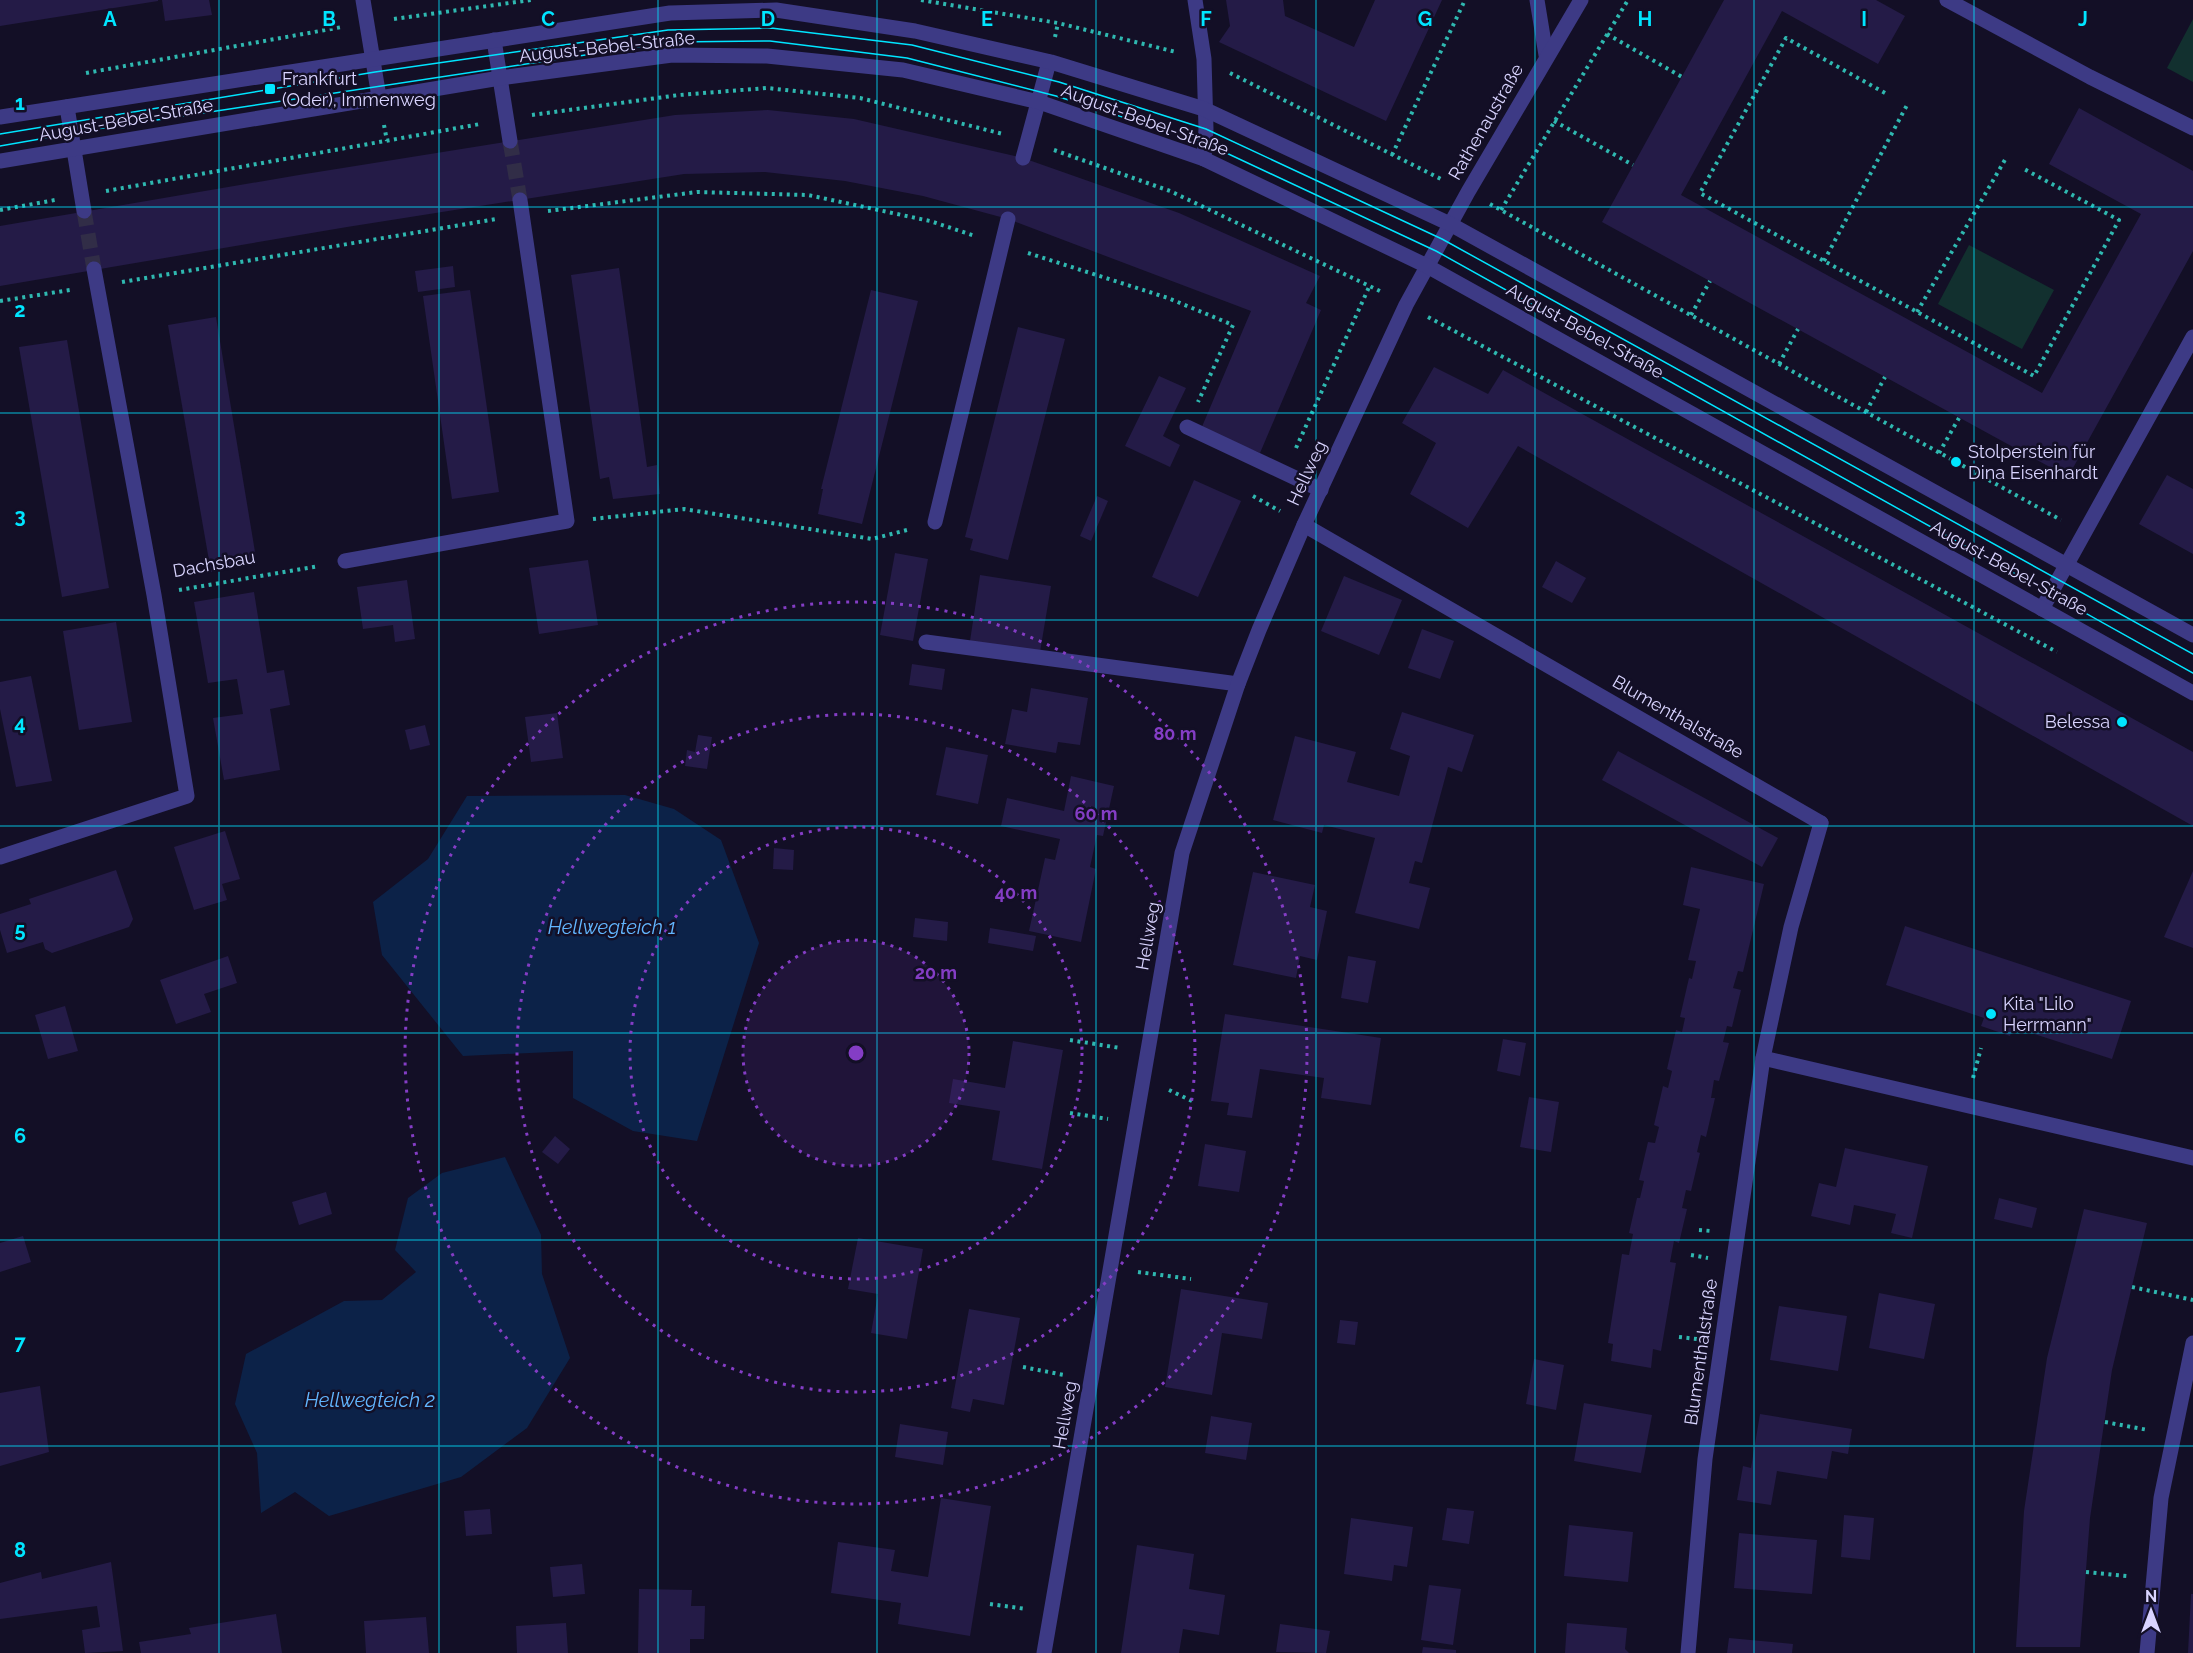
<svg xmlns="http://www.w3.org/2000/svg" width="2193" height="1653" font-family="Raleway,sans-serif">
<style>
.green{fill:#12302f}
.water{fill:#0c2248}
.building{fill:#241b47}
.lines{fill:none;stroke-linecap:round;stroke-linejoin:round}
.minor-tunnel{stroke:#312d47;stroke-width:15;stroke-dasharray:15 8;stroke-linecap:butt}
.path{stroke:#2fb8b0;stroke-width:4;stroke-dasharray:3 4.5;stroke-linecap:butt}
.service{stroke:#3d3a85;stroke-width:15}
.minor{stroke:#3d3a85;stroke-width:15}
.tertiary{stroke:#3d3a85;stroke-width:15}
.tram{stroke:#00e5ff;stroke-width:1.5}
.grid{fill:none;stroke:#00e5ff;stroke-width:1.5;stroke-opacity:0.55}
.ring{fill:none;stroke:#843dc5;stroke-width:3;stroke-dasharray:3 6}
.poi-dot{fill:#00e5ff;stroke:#130f26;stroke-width:2}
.labels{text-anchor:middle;stroke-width:5;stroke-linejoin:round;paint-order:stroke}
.street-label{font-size:18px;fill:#d9d4ff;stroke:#130f26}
.poi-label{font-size:18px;fill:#d9d4ff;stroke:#130f26;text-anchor:start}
.water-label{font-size:20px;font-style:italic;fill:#62b6ff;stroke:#130f26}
.grid-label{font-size:20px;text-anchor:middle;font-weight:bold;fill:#00e5ff;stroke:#130f26;stroke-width:5;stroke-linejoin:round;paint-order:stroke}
.centre{fill:#843dc5;stroke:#130f26;stroke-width:3}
.ring-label{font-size:18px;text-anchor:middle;font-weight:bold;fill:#843dc5;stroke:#130f26;stroke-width:5;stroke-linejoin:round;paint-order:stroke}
</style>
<rect width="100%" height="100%" fill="#130f26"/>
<g class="green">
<path d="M2193 19V82L2167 68Z"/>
<path d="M1969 245 2054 290 2022 349 1938 304Z"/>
</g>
<g class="water">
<path d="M625 795 674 809 721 840 759 943 697 1141 633 1131 573 1098V1051L463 1056 382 955 373 902 428 859 467 796Z"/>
<path d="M505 1157 541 1235 542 1274 570 1358 527 1428 461 1477 329 1516 295 1492 261 1513 257 1453 235 1404 246 1354 344 1301 382 1300 416 1272 395 1250 408 1198 442 1173Z"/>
</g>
<g class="building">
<path d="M0 0H158V1L0 26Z"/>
<path d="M162 0H209L212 15 165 21Z"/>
<path d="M1226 0H1283L1285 16 1354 47 1375 0H1442L1386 121 1219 42 1230 26Z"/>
<path d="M1724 0H1876L1905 16 1878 64 1782 11 1681 195 2042 393 2141 214 2049 164 2079 108 2193 171V251L2068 477 1602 222Z"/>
<path d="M768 110 854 119 1023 158 1179 213 1320 276 1306 303 1321 310 1260 453 1201 429 1251 311 1008 219 923 196 845 181 765 172 684 174 347 227 0 286V226L299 175 675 115Z"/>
<path d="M453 266 455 287 418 292 415 271Z"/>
<path d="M619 268 647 467 657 465 660 494 613 499 609 477 600 479 571 275Z"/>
<path d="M470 290 499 492 452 499 423 296Z"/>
<path d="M871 290 918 301 862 524 818 514 823 489H821Z"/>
<path d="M216 317 257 564 211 572 168 325Z"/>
<path d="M1018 327 1065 339 1008 560 970 550 973 539 965 537Z"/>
<path d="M67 340 109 588 62 597 19 347Z"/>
<path d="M1434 367 1488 394 1503 370 2193 752V826L1518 446 1468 528 1410 494 1436 443 1402 423Z"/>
<path d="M1159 376 1186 388 1163 436 1180 445 1170 467 1125 446Z"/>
<path d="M2167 475 2193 489V554L2139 524Z"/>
<path d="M1194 480 1241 501 1198 597 1152 577Z"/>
<path d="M1097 496 1108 501 1091 541 1080 536Z"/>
<path d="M895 553 928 559 913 641 880 635Z"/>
<path d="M588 560 598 625 539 634 529 568Z"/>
<path d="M1556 561 1586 578 1572 603 1542 587Z"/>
<path d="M980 575 1051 586 1040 652 970 641Z"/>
<path d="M1344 576 1402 600 1379 655 1321 631Z"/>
<path d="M407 580 415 639 395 642 393 625 363 629 357 587Z"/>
<path d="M254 592 267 673 284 670 290 705 270 709 280 770 224 780 213 718 243 714 237 679 208 683 194 602Z"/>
<path d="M116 622 132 722 79 730 63 631Z"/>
<path d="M1422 629 1454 641 1440 679 1408 668Z"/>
<path d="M912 664 945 669 942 690 909 685Z"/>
<path d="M31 676 52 781 16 787 0 709V682Z"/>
<path d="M1031 688 1088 698 1080 745 1058 742 1056 753 1005 744 1012 709 1027 712Z"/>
<path d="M1402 712 1474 735 1462 772 1448 767 1422 863 1415 861 1409 883 1430 888 1419 929 1355 913 1375 838 1324 825 1322 833 1273 820 1295 736 1356 752 1347 782 1399 796 1410 756 1390 749Z"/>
<path d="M557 713 563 758 531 762 525 717Z"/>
<path d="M425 725 430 745 410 750 405 730Z"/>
<path d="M698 735 712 737 707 769 685 766 687 750 695 752Z"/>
<path d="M946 747 988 755 978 804 936 795Z"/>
<path d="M1618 751 1778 838 1762 867 1602 780Z"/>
<path d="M1071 776 1114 786 1103 836 1097 835 1090 867 1096 869 1081 942 1029 931 1045 858 1055 860 1060 839 1001 826 1007 798 1064 811Z"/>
<path d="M225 831 240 879 222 884 227 900 194 910 174 847Z"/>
<path d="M774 848 794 850 793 870 773 869Z"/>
<path d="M1691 867 1764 884 1743 972 1738 971 1733 988 1741 990 1732 1027 1727 1026 1723 1042 1729 1043 1719 1081 1714 1080 1711 1098H1715L1706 1137 1701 1135 1697 1152 1700 1153 1691 1191 1686 1190 1682 1208 1687 1209 1679 1243 1674 1241 1670 1262 1676 1263 1661 1351 1653 1349 1651 1368 1611 1361 1613 1344 1608 1343 1622 1254 1629 1255 1633 1234 1629 1233 1637 1198H1640L1644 1181 1639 1180 1648 1142 1655 1143 1659 1127 1654 1125 1663 1086 1668 1088 1672 1071 1667 1069 1676 1030 1682 1032 1685 1018 1680 1017 1689 978 1692 979 1696 961 1688 960 1700 909 1683 905Z"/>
<path d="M116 870 133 919 129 927 52 953 45 949 43 942 7 953 0 930V914L31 904 29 899Z"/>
<path d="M2193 871V948L2164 937Z"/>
<path d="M1253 872 1315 885 1310 907 1327 911 1317 960 1300 956 1296 978 1233 965Z"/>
<path d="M915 918 948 922 947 941 913 937Z"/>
<path d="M1905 926 2131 1001 2112 1059 2013 1027 2010 1036 1981 1026 1984 1018 1886 985Z"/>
<path d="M990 928 1036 936 1033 951 988 943Z"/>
<path d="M228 956 237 983 204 994 211 1012 176 1024 160 980Z"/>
<path d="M1348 956 1376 961 1368 1003 1341 998Z"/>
<path d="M65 1006 78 1051 48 1059 35 1015Z"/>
<path d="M1225 1014 1381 1038 1371 1105 1321 1098 1324 1078 1260 1069 1252 1118 1227 1115 1229 1103 1211 1101Z"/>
<path d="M1503 1039 1526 1043 1520 1076 1497 1071Z"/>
<path d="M1013 1041 1063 1050 1042 1169 992 1160 1000 1111 949 1103 953 1079 1005 1088Z"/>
<path d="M1529 1097 1559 1102 1551 1152 1520 1147Z"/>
<path d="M555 1136 570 1149 558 1164 542 1152Z"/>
<path d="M1205 1144 1246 1151 1239 1192 1198 1186Z"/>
<path d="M1845 1148 1928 1166 1912 1238 1891 1233 1896 1214 1854 1205 1850 1225 1811 1216 1819 1183 1836 1187Z"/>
<path d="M326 1192 332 1214 299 1225 292 1202Z"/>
<path d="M1999 1198 2037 1208 2032 1228 1994 1219Z"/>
<path d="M2084 1209 2147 1223 2112 1370 2090 1518 2080 1647H2016L2024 1511 2047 1358Z"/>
<path d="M23 1236 31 1262 0 1272V1243Z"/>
<path d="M858 1238 923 1249 907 1339 871 1333 878 1294 848 1289Z"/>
<path d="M1181 1289 1268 1303 1262 1339 1222 1333 1212 1395 1165 1387Z"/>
<path d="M1879 1293 1935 1304 1924 1359 1869 1348Z"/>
<path d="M1779 1306 1847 1316 1838 1371 1770 1360Z"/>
<path d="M969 1309 1020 1318 1004 1405 973 1399 970 1412 951 1408Z"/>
<path d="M1340 1320 1358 1322 1355 1345 1337 1343Z"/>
<path d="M1534 1359 1564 1365 1556 1410 1526 1404Z"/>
<path d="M40 1386 49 1452 0 1466V1393Z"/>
<path d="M1584 1403 1652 1415 1641 1473 1574 1461Z"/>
<path d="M1760 1414 1852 1429 1848 1454 1832 1451 1827 1479 1777 1471 1771 1505 1737 1500 1743 1466 1751 1468Z"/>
<path d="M1211 1416 1252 1423 1246 1460 1205 1453Z"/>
<path d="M900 1424 948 1432 943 1465 895 1457Z"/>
<path d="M941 1498 991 1506 970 1636 898 1624 901 1603 831 1593 838 1542 895 1550 891 1571 928 1577Z"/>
<path d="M1447 1508 1474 1511 1469 1544 1442 1540Z"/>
<path d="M490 1509 492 1534 466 1536 464 1511Z"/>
<path d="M1844 1515 1874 1518 1870 1560 1841 1557Z"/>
<path d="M1351 1518 1413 1527 1407 1567 1394 1565 1392 1581 1344 1574Z"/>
<path d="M1569 1525 1633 1532 1628 1582 1564 1576Z"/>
<path d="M1739 1533 1817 1540 1812 1594 1734 1588Z"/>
<path d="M1137 1545 1194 1554 1189 1589 1225 1595 1219 1635 1183 1629 1179 1653H1121Z"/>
<path d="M111 1562 123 1651 85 1653 82 1630 100 1627 97 1606 0 1619V1583L41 1572 42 1579Z"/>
<path d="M582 1564 585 1594 553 1597 550 1567Z"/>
<path d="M1429 1585 1461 1589 1453 1645 1421 1640Z"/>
<path d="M639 1589 692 1590 691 1606H705L704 1639H690V1653H638Z"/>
<path d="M2191 1594H2193V1653H2188Z"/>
<path d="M276 1614 282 1653H141L139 1642 191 1634 189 1628Z"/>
<path d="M426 1617 429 1653H366L364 1621Z"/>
<path d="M566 1623 568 1653H517L516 1626Z"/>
<path d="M1567 1623 1627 1628 1625 1649 1629 1653H1565Z"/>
<path d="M1280 1624 1330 1631 1326 1653 1276 1652Z"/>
<path d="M1729 1638 1793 1644 1792 1653H1727Z"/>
<path d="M1423 1647 1456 1650V1653H1422Z"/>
</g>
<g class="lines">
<g class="minor-tunnel">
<path d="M510 141 520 200"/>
<path d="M84 211 94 269"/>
</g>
<g class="path">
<path d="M921 0 1058 23 1176 52"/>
<path d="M394 19 531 0"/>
<path d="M1607 34 1682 77"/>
<path d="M1055 37 1058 23"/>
<path d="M86 73 342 27"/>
<path d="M1230 73 1443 180"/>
<path d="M1885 93 1786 38 1700 193 2034 376 2119 220 2024 169"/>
<path d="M532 115 679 95 767 88 860 98 1003 134"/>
<path d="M1554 121 1633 165"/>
<path d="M384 125 387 141"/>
<path d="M1054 150 1170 191 1382 292"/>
<path d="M1392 155 1465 0"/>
<path d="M106 191 480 124"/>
<path d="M1490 204 2061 520"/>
<path d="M0 210 55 200"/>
<path d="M1501 210 1628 0"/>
<path d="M548 211 697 192 808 195 930 221 975 236"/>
<path d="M1028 253 1168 298 1233 325 1198 402"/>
<path d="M1824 261 1907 105"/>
<path d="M122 282 496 219"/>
<path d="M0 301 70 290"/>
<path d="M1917 312 2006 158"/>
<path d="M1691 315 1710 281"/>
<path d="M1428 317 2057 652"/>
<path d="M1779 364 1798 329"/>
<path d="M1866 412 1885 377"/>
<path d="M1296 448 1370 285"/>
<path d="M1939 453 1959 418"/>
<path d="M1253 496 1280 511"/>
<path d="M593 519 684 509 872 539 911 529"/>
<path d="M179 590 319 566"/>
<path d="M1070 1040 1120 1048"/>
<path d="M1973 1078 1981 1048"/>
<path d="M1169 1090 1196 1103"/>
<path d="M1070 1113 1108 1119"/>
<path d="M1699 1230 1711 1231"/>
<path d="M1691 1255 1708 1258"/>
<path d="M1138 1272 1191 1279"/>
<path d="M2132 1287 2193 1300"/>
<path d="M1679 1337 1697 1339"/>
<path d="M1023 1367 1064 1375"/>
<path d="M2105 1422 2148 1430"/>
<path d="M2086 1572 2127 1576"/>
<path d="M990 1604 1026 1609"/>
</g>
<g class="service">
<path d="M363 0 379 97"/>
<path d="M1023 158 1049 62"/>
<path d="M1187 427 1321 490"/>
<path d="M935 522 1008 219"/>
<path d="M1304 525 1821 823"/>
<path d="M926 642 1238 684"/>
</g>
<g class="minor">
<path d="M1195 0 1204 59 1206 129 1204 159"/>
<path d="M1537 0 1546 55"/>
<path d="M1947 0 2090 77 2193 128"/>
<path d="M494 40 510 141"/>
<path d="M67 107 84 211"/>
<path d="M345 561 567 521 520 200"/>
<path d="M2042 609 2193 337"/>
<path d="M0 857 187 796 154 595 94 269"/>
<path d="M1763 1058 2193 1158"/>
<path d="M1044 1653 1182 853 1238 684 1259 630 1304 525 1406 305 1468 192 1581 0"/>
<path d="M1688 1653 1705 1459 1763 1058 1791 927 1821 823"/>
<path d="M2147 1653 2161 1498 2193 1343"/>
</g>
<g class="tertiary">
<path d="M0 117 670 13 776 10 915 31 1051 62 1204 109 1450 224 2193 635"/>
<path d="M0 161 500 78 672 55 767 56 903 70 1039 102 1204 159 1427 266 2193 693"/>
</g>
<g class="tram">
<path d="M0 134 375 72 668 30 771 28 912 45 1059 82 1206 129 1442 239 2193 654"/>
<path d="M0 146 97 129 671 42 770 41 907 58 1056 96 1205 143 1436 251 2193 673"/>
</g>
</g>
<path class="grid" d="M219 0V1653M439 0V1653M658 0V1653M877 0V1653M1096 0V1653M1316 0V1653M1535 0V1653M1754 0V1653M1974 0V1653M0 207H2193M0 413H2193M0 620H2193M0 826H2193M0 1033H2193M0 1240H2193M0 1446H2193"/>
<circle cx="856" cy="1053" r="113" fill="#843dc5" fill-opacity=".12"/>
<g class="ring">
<circle cx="856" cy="1053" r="113"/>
<circle cx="856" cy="1053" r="226"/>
<circle cx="856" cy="1053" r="339"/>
<circle cx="856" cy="1053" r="451"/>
</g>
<g class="poi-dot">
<rect x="264" y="83" width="12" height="12" rx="3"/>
<circle cx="1956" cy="462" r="6"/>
<circle cx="2122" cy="722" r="6"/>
<circle cx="1991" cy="1014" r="6"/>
</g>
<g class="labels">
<g class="street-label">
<text transform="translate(607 47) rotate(-6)" y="6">August-Bebel-Straße</text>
<text transform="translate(126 120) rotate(-10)" y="6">August-Bebel-Straße</text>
<text transform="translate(1145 120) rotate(20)" y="6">August-Bebel-Straße</text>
<text transform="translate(1486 122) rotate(-60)" y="6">Rathenaustraße</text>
<text transform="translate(1585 331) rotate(29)" y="6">August-Bebel-Straße</text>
<text transform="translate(1307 473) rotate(-65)" y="6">Hellweg</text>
<text transform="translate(214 564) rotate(-10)" y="6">Dachsbau</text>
<text transform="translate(2009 568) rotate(29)" y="6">August-Bebel-Straße</text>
<text transform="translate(1678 717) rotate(30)" y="6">Blumenthalstraße</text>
<text transform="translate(1148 936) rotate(-80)" y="6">Hellweg</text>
<text transform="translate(1701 1352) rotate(-82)" y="6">Blumenthalstraße</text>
<text transform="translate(1065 1415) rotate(-80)" y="6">Hellweg</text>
</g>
<g class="poi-label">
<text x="282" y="85">Frankfurt<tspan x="282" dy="21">(Oder), Immenweg</tspan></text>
<text x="1968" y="458">Stolperstein für<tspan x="1968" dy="21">Dina Eisenhardt</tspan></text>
<text x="2110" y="728" text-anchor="end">Belessa</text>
<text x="2003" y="1010">Kita "Lilo<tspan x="2003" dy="21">Herrmann"</tspan></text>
</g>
<g class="water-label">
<text x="612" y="934">Hellwegteich 1</text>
<text x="370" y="1407">Hellwegteich 2</text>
</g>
</g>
<g class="grid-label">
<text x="110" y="26">A</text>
<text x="329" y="26">B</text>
<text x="548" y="26">C</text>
<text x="768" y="26">D</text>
<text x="987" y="26">E</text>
<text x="1206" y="26">F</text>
<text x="1425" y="26">G</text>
<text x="1645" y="26">H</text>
<text x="1864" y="26">I</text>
<text x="2083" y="26">J</text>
<text x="20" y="110">1</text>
<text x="20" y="317">2</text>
<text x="20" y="523">3</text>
<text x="20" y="730">4</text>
<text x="20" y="937">5</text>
<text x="20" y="1143">6</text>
<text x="20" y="1350">7</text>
<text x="20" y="1557">8</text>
</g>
<circle cx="856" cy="1053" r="9" class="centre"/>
<g class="ring-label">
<text x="1175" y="740">80 m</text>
<text x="1096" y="820">60 m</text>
<text x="1016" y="899">40 m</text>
<text x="936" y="979">20 m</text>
</g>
<g transform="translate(2151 1611)" stroke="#130f26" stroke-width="4.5" paint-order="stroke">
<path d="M0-4.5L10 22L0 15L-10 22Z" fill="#d9d4ff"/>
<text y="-9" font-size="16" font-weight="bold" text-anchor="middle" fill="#d9d4ff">N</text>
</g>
</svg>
